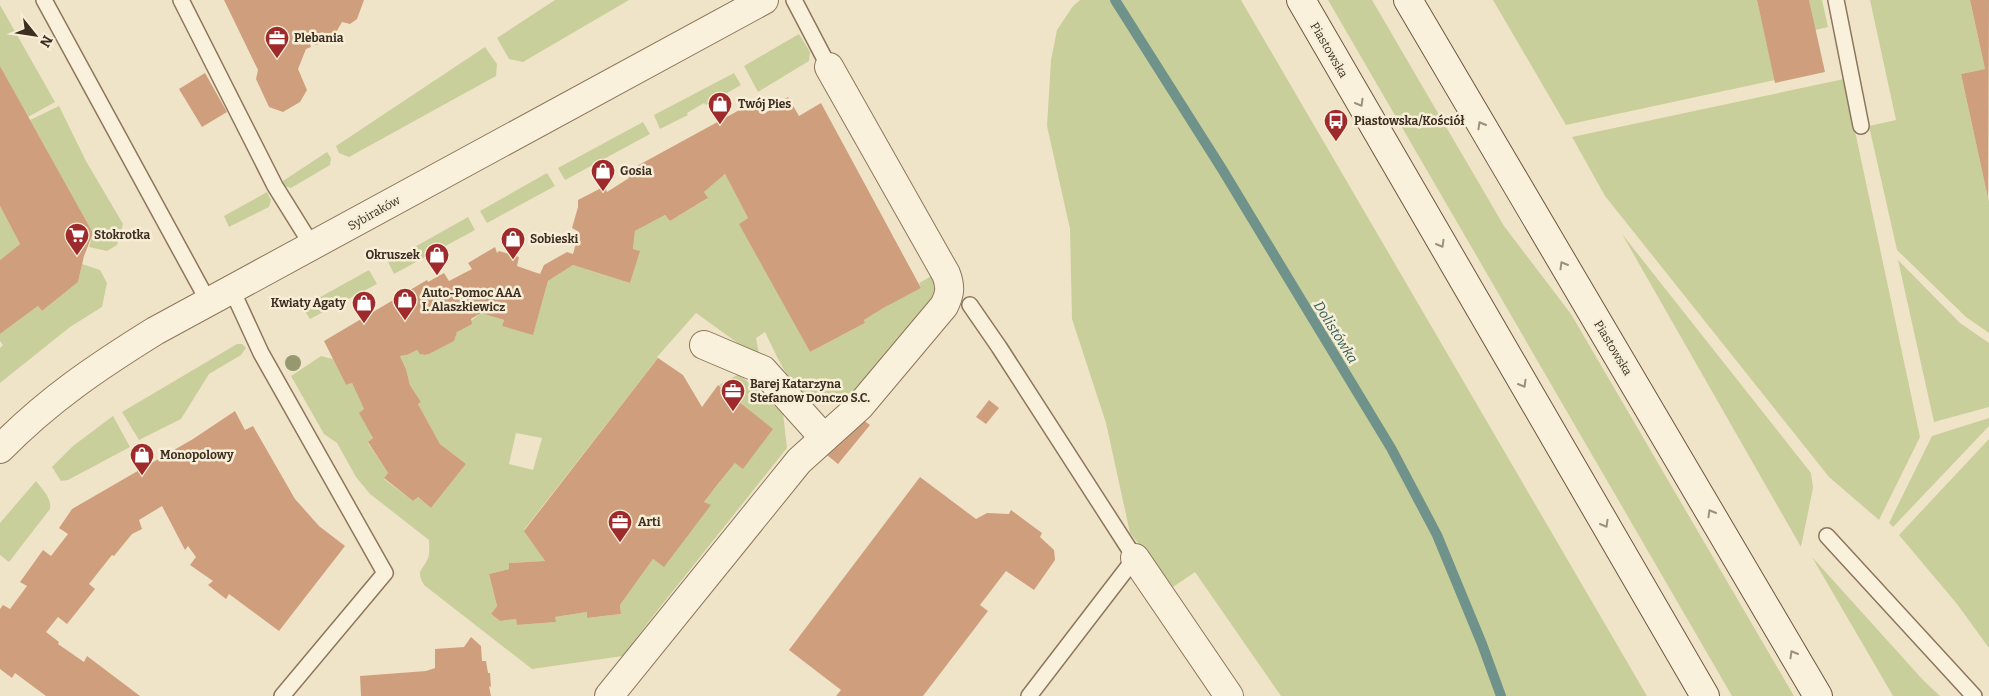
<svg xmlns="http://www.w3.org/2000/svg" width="1989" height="696" font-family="Bitter,serif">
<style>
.green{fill:#c9cf9b;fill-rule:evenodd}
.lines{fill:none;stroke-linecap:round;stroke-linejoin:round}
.stream{stroke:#6f938a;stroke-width:10}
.building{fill:#cf9f7d}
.service-casing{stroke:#8d765c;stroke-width:18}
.minor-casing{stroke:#8d765c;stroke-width:30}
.secondary-casing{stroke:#6f573f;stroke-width:30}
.service{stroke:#faf1dc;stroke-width:15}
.minor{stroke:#faf1dc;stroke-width:28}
.secondary{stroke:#faf1dc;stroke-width:28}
.tree{fill:#96986f}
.oneway{stroke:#9c907e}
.labels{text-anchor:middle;stroke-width:5;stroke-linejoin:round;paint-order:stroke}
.poi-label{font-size:12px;font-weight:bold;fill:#3d2e20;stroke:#f7eed8;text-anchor:start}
.street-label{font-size:12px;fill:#3d2e20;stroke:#f7eed8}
.water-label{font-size:14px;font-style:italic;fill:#2f5d5a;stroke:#f7eed8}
</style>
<rect width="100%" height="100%" fill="#f0e4c8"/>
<g class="green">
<path d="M555 0H629L523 62 509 59 497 38Z"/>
<path d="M1080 0H1241L1647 696H1281L1195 572 1173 587 1130 533 1106 423 1072 319 1070 229 1047 126 1051 60 1057 30 1073 6Z"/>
<path d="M1328 0H1372L1504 226 1571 314 1794 696H1732Z"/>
<path d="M1493 0H1757L1775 80 1566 125Z"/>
<path d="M1809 0H1822L1828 27 1815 30Z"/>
<path d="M1870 0H1970L1985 69 1961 74 1989 202V333L1966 317 1897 250 1869 126 1896 120Z"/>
<path d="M0 5 55 102 28 117 0 66Z"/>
<path d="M799 34 810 52 809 61 758 92 744 66Z"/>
<path d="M485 47 497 64 496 76 349 157 339 153 336 146Z"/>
<path d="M734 73 741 85 706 105 704 103 687 113 688 115 660 129 654 115Z"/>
<path d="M1844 79 1920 437 1879 520 1829 477 1605 196 1572 137Z"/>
<path d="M59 106 86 161 123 224 117 245 107 251 89 247 93 233 30 120Z"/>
<path d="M643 122 650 134 565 180 558 168Z"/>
<path d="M327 152 331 158 330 165 291 188 285 186 283 181Z"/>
<path d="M547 173 555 186 487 223 480 211Z"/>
<path d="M725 174 748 218 740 224 810 352 865 323 864 320 896 300 921 288 919 283 935 274 938 289 933 301 855 399C844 399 826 402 816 400 792 395 775 352 765 332L756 338 760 359 696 313 657 357 658 358 524 530 545 561 509 563V569L489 574 497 606 491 614 500 621 516 619 517 625 555 622V617L587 612V618L621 614 620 605 653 559 664 566 710 506 704 502 735 463 772 429 719 385 739 374 783 413 787 448 653 616 623 656 532 669 424 585C415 569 423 571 428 558 430 553 429 545 429 540L370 494 356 477 337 443 324 434 291 376 321 356 333 359 346 385 352 383 364 409 373 438 368 443 388 473 384 479 413 501 418 497 431 508 466 464 440 444 418 404 421 402 410 385 406 369 400 356 407 355 417 350C421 355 423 356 429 354L453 341 457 332 481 313 504 320 502 326 533 334 548 281 573 265 630 283 639 251 633 249 635 231 665 215 670 221 707 199 704 192ZM516 433 542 438 533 470 509 464Z"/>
<path d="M267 192 271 200 269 207 229 227 224 216Z"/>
<path d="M0 206 20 244 0 260Z"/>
<path d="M468 217 475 230 394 274 388 262Z"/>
<path d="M1622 234 1811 473 1813 488 1801 547Z"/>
<path d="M1898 260 1960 323 1989 343V407L1934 422Z"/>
<path d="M82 264 100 270 107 283 102 307 70 327 0 383V348L3 345 0 341V334L38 306 42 311 78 282Z"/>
<path d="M369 270 377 284 310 319 304 310 306 305Z"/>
<path d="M237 344H242L246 348 241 355 209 374 181 419 139 440 122 412Z"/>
<path d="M113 416 130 447 68 480 61 481 52 467 73 446Z"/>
<path d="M1989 418V426L1893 527 1889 523 1932 436Z"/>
<path d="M1989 439V648L1957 604 1899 535Z"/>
<path d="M36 481C42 489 52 498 50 509L9 562 0 555V523Z"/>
<path d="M1812 557 1923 680 1940 696H1893Z"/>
</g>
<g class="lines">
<path class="stream" d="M1115 0 1222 169 1391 448 1437 535 1482 644 1501 696"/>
</g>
<g class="building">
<path d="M224 0H364L357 19 350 24 342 22 334 36 316 45 308 40 311 47 306 49 298 69 307 90 300 102 283 112 269 107 256 79 258 70Z"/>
<path d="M1757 0H1809L1825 72 1775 83Z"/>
<path d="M1970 0H1989L1988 198 1961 74 1985 69Z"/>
<path d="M0 66 93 233 84 256 78 282 42 311 38 306 0 334V260L20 244 0 206Z"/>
<path d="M205 73 227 112 202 127 179 89Z"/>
<path d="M788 97 799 116 821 103 921 288 885 307 864 320 865 323 810 352 739 224 748 218 725 174 704 192 708 198 670 221 665 215 635 231 633 249 640 251 630 283 573 265 548 281 533 335 502 326 504 320 481 313 471 319 472 324 457 332 454 341 429 354 425 355 420 354 417 350 407 355 400 356 406 369 410 385 421 402 418 404 440 444 466 464 431 508 418 497 413 501 384 478 388 473 368 442 373 438 359 413 364 409 352 383 346 385 324 341 427 280 428 282 444 273 449 281 472 269 468 263 495 247 497 253 499 251 519 257 517 266 540 274 544 265 567 252 573 254 579 232 572 228 578 207V200L605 186 607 192 629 178 626 172 754 102 764 114Z"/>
<path d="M658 358 683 375 702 407 718 385 773 429 743 469 735 463 718 484 704 502 711 505 664 567 653 559 620 605 621 614 587 618V612L555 617 556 622 517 625 516 619 500 621 491 614 497 606 489 574 509 569V563L545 561 524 531Z"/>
<path d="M989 400 999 408 986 424 976 417Z"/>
<path d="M235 411 245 430 253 426 295 499 319 526 345 546 279 631 229 594 226 599 208 585 213 581 190 565 196 557 188 546 185 550 162 506 139 520 142 529 132 534 114 556 112 555 89 584 95 589 67 624 58 617 46 632 59 642 58 644 84 662 87 656 140 696H46L15 673 12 678 0 669V609L3 605 10 609 27 586 20 582 43 550 51 556 68 534 59 528 72 509 193 439Z"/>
<path d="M859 417 870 425 838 464 827 455Z"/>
<path d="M920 477 976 519 987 513 1009 514 1011 510 1042 533 1040 537 1054 550 1055 560 1034 590 1006 571 980 605 988 611 923 696H836L841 690 789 650Z"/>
<path d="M471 637 481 646 482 661H486L488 673H490L491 687 489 686 491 696H361L360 676 426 671 435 668V649L464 647Z"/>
</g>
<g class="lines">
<defs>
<g id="service">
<path d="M44 0 208 301"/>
<path d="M181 0 275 186 313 247"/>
<path d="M794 0 829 67"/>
<path d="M1836 0 1861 126"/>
<path d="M232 290 261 353 385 573 282 696"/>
<path d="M970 305 999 347 1135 558 1029 696"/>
<path d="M1827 536 1974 696"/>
</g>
<g id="minor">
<path d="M704 345 763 370 824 438"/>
<path d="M0 449C48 400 97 367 155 331L764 0"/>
<path d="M1135 558 1229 696"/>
<path d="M609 696 799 461 860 406 944 306C950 294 951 287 946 274L829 67"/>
</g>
<g id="secondary">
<path d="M1301 0 1705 696"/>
<path d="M1408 0 1818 696"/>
</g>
</defs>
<use href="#service" class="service-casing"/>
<use href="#minor" class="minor-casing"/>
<use href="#secondary" class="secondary-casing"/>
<use href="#service" class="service"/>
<use href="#minor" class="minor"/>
<use href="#secondary" class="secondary"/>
</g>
<circle class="tree" cx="293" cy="363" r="8"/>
<defs><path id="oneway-chevron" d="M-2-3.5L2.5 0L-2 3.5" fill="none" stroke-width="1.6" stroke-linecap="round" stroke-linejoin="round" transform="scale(1.25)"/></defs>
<g class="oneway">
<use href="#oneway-chevron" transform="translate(1360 103) rotate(60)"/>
<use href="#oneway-chevron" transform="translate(1481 125) rotate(-120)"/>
<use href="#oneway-chevron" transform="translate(1441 244) rotate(60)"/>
<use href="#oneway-chevron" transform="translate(1563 265) rotate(-120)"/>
<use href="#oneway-chevron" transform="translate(1523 384) rotate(60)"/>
<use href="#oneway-chevron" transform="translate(1711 513) rotate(-120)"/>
<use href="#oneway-chevron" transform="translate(1605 524) rotate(60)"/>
<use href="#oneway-chevron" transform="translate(1793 654) rotate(-120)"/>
</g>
<defs>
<symbol id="office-pin" viewBox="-11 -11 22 30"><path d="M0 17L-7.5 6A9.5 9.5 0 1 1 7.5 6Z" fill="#9e2a2b" stroke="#f7eed8"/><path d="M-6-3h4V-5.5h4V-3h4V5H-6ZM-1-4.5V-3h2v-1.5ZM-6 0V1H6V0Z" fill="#fff"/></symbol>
<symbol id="shop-pin" viewBox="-11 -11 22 30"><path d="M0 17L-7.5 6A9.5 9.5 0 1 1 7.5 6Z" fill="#9e2a2b" stroke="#f7eed8"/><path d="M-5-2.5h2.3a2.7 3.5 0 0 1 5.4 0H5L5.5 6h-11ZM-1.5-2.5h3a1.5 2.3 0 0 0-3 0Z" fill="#fff"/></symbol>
<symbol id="bus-pin" viewBox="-11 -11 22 30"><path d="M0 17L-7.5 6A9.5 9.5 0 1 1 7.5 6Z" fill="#9e2a2b" stroke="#f7eed8"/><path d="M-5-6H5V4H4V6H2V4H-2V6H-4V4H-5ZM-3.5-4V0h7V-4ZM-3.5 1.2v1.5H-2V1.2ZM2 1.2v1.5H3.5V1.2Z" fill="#fff"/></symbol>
<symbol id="supermarket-pin" viewBox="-11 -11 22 30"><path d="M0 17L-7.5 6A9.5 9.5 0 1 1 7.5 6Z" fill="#9e2a2b" stroke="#f7eed8"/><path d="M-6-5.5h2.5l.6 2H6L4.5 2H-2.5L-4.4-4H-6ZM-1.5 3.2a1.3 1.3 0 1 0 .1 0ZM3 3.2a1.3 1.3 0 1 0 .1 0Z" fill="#fff"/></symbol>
</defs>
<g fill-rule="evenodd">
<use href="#office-pin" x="263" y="24" width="28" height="38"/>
<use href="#shop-pin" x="706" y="90" width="28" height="38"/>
<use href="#bus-pin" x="1322" y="107" width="28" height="38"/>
<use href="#shop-pin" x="589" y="157" width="28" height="38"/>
<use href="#supermarket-pin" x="63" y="221" width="28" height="38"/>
<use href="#shop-pin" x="499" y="225" width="28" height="38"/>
<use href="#shop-pin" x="423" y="241" width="28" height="38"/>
<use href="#shop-pin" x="391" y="286" width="28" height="38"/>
<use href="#shop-pin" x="350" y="289" width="28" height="38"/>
<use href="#office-pin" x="719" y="377" width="28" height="38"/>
<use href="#shop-pin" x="128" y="441" width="28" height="38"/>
<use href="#office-pin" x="606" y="508" width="28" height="38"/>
</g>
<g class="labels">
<g class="poi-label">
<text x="294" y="42">Plebania</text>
<text x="738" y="108">Twój Pies</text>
<text x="1354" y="125">Piastowska/Kościół</text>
<text x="620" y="175">Gosia</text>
<text x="94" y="239">Stokrotka</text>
<text x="530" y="243">Sobieski</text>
<text x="420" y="259" text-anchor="end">Okruszek</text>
<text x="422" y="297">Auto-Pomoc AAA<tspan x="422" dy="14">I. Alaszkiewicz</tspan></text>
<text x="346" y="307" text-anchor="end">Kwiaty Agaty</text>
<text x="750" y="388">Barej Katarzyna<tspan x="750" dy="14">Stefanow Donczo S.C.</tspan></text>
<text x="160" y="459">Monopolowy</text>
<text x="638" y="526">Arti</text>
</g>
<g class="street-label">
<text transform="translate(1329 50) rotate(60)" y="4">Piastowska</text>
<text transform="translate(374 213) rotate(-29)" y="4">Sybiraków</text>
<text transform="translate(1613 348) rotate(59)" y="4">Piastowska</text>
</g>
<g class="water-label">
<text transform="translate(1336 332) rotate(58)" y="5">Dolistówka</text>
</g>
</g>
<g transform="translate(35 35) rotate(120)" stroke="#f7eed8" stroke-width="4" paint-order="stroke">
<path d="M0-4L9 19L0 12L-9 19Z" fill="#3d2e20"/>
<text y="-8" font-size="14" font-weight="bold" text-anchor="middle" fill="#3d2e20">N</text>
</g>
</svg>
